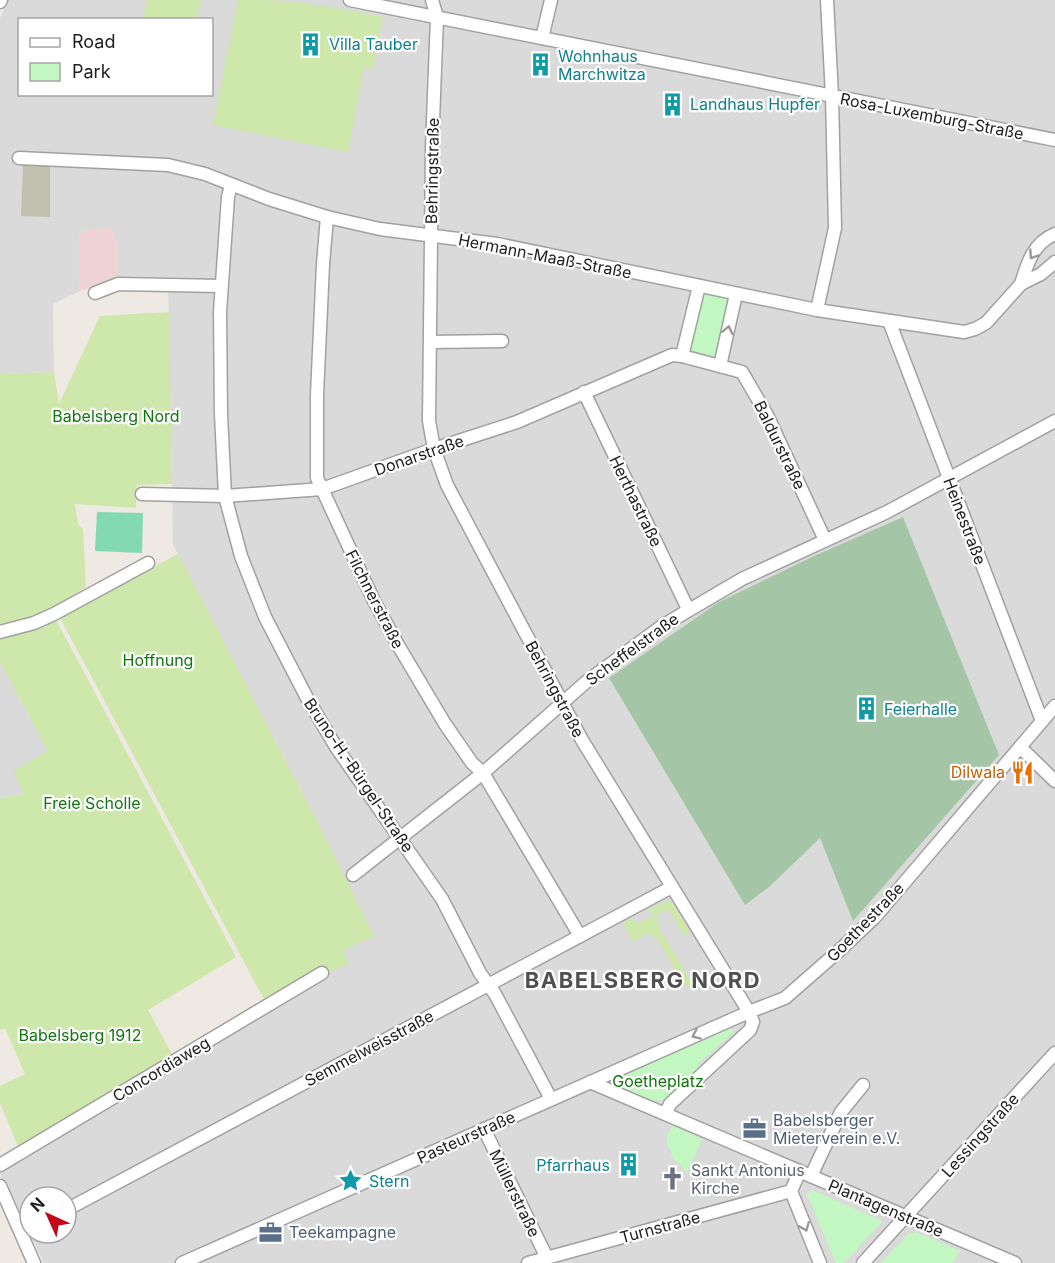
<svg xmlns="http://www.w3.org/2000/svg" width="1055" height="1263" font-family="Inter,sans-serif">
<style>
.residential{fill:#dbdada;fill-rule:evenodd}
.commercial{fill:#eed2d4}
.construction{fill:#c2c0af}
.grass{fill:#cee7aa}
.cemetery{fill:#a5c6a6}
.park{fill:#c2f7c1}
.pitch{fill:#83dab0}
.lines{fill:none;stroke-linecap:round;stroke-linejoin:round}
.minor-casing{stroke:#a1a1a1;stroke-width:15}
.minor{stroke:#fff;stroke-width:12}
.oneway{stroke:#999}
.labels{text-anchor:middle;stroke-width:4.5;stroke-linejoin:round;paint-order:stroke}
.culture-label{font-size:16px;fill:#0d838f;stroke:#fff;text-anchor:start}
.street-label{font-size:16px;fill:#1d1d1d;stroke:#fff}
.park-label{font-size:16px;fill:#12770f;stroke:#fff}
.food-label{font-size:16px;fill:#c56008;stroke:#fff;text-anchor:end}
.service-label{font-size:16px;fill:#4e5e75;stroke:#fff;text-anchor:start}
.worship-label{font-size:16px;fill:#5b616d;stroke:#fff;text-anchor:start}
.district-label{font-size:22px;font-weight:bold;letter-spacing:1.5px;fill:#505050;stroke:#fff}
</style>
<rect width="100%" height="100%" fill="#eee9e3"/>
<g class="residential">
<path d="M8 0H1055V1263H44L0 1174V1170L343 951 316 819 173 545 168 277 117 278 116 239H114L113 229 79 231 80 291 53 304 54 372 0 374V18ZM20 20H212V94H20ZM30 1197H66V1233H30Z"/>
<path d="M0 662 48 751 24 794 0 798Z"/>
</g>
<path class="commercial" d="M113 228 114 238 116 239 117 278 111 279 110 281 80 291 79 231Z"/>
<path class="construction" d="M23 164 50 165V217L21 216Z"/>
<g class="grass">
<path d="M147 0H201L197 19H143Z"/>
<path d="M238 0C255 0 303 0 315 6L322 5 383 17 373 69 364 68 348 152 213 125Z"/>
<path d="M169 312 172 484 137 485 136 508 75 504 78 524 83 529 86 587 38 617 0 627V374L54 372 59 404 100 316Z"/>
<path d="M178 554 316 819 374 936 343 951 349 963 265 1001 59 616Z"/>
<path d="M55 618 236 957 148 1010 174 1058 20 1151 0 1103V1086L25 1074 5 1028 0 1030V798L24 794 13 771 48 751 0 662V637L28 631Z"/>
<path d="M667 901 672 902 690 932 684 936 668 909 656 916 661 924 659 925 649 909Z"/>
<path d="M652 916 693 984 686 988 655 936 647 934 633 942 623 923 634 918 637 924Z"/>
</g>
<path class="cemetery" d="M903 517 999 755 853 921 820 838 769 887 745 905 609 678 719 602 814 556Z"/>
<g class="park">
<path d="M701 291 729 298 715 356 687 349Z"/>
<path d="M731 1028 734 1032 698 1064 702 1067 665 1100 651 1101 623 1089 619 1078Z"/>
<path d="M673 1125 702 1139 687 1173 670 1155 672 1153C664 1142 666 1136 673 1125Z"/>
<path d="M812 1190 883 1221 844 1263H836L807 1194Z"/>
<path d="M916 1232 960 1251 952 1263H881L908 1234Z"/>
</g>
<path class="pitch" d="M97 512 143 513 142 553 95 551Z"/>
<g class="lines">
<defs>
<g id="minor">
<path d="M350 0 1055 140"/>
<path d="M432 0 437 17 432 147 429 421 434 449 447 485 582 740 749 1012 753 1022 750 1030 670 1104 666 1113"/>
<path d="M0 2 1 0"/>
<path d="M542 38 551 0"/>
<path d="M19 158 168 165 205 174 269 199 327 217 380 229 497 244 817 310 964 332 975 329 986 323 1021 284 1041 274 1055 262"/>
<path d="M231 185 228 197 220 312 221 414 225 496 241 556 265 617 307 698 336 747 442 899 480 973 495 994 551 1099"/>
<path d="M327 217 323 264 317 395V478L374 601 398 645 445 724 472 763 483 773 580 936"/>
<path d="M1021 284C1027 264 1033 243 1055 234"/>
<path d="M95 293 118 284 221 286"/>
<path d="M817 310 835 228 832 96 827 0"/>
<path d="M889 321 1042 721"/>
<path d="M431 342 502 341"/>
<path d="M682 356 699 286"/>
<path d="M720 366 736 294"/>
<path d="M584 392 688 609"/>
<path d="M142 494 225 496 322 489 434 449 517 422 672 355 682 356 742 372 767 415 825 540"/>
<path d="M0 632 34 623 54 614 148 563"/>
<path d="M1020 747 1055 781"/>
<path d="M353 875 483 773 586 682 662 626 742 579 887 512 1055 421"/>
<path d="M590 1082 1015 1263"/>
<path d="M484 1129 547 1258"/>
<path d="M0 1165 322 973"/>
<path d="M800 1171 791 1191 820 1263"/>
<path d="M811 1176 841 1112 863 1085"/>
<path d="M0 1186 34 1263"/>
<path d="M66 1210 672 887"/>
<path d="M182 1263 749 1012 785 998 841 949 875 917 1055 706"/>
<path d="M528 1263 791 1191"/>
<path d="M863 1263 1055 1053"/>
</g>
</defs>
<use href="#minor" class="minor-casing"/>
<use href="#minor" class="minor"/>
</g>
<defs><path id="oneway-chevron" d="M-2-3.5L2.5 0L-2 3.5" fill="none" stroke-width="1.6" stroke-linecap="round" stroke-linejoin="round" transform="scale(1.5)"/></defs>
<g class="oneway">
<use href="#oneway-chevron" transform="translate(1033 255) rotate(124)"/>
<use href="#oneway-chevron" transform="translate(728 330) rotate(-78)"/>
<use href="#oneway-chevron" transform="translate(696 1035) rotate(156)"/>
<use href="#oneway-chevron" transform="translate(805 1227) rotate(68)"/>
</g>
<defs>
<symbol id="building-bare" viewBox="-9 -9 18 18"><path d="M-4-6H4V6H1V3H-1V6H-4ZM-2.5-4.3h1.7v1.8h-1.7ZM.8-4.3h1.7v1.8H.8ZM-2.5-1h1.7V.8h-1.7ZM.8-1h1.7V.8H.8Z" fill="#0f9aa8" stroke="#fff" stroke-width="2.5" paint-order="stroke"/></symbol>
<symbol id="restaurant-bare" viewBox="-9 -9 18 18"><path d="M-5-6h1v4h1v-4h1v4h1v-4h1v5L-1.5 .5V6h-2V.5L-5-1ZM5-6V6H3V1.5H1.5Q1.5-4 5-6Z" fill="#e8710a" stroke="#fff" stroke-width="2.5" paint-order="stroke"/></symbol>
<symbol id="office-bare" viewBox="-9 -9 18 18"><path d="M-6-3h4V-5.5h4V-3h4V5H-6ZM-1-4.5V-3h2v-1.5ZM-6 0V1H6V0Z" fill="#5c6f8a" stroke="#fff" stroke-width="2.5" paint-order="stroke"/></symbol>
<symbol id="church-bare" viewBox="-9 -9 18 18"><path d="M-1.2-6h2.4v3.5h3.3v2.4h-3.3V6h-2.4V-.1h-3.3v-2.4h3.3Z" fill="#6b7280" stroke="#fff" stroke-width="2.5" paint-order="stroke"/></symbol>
<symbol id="sight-bare" viewBox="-9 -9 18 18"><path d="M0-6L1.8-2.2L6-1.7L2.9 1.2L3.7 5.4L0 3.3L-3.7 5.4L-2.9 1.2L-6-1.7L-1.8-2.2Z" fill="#0f9aa8" stroke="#fff" stroke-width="2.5" paint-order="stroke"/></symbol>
</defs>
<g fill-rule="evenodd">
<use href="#building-bare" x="294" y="28" width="33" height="33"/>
<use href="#building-bare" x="524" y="48" width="33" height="33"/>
<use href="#building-bare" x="656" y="88" width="33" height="33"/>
<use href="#building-bare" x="850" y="692" width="33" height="33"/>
<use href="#restaurant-bare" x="1006" y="756" width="33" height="33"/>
<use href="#office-bare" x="738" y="1112" width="33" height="33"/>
<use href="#building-bare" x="612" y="1148" width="33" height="33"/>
<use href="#church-bare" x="656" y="1162" width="33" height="33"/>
<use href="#sight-bare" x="334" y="1164" width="33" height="33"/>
<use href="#office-bare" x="254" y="1216" width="33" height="33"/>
</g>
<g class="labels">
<g class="culture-label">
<text x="329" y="50">Villa Tauber</text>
<text x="558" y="62">Wohnhaus<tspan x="558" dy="18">Marchwitza</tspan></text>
<text x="690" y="110">Landhaus Hupfer</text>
<text x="884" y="715">Feierhalle</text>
<text x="610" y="1171" text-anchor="end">Pfarrhaus</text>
<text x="369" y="1187">Stern</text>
</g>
<g class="street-label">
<text transform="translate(932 116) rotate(11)" y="6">Rosa-Luxemburg-Straße</text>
<text transform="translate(432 171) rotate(-89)" y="6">Behringstraße</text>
<text transform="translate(545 256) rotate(11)" y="6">Hermann-Maaß-Straße</text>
<text transform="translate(780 445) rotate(64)" y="6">Baldurstraße</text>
<text transform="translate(419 455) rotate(-19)" y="6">Donarstraße</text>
<text transform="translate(636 501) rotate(64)" y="6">Herthastraße</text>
<text transform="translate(965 521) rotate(69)" y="6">Heinestraße</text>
<text transform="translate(375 599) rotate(63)" y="6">Filchnerstraße</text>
<text transform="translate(632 649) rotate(-36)" y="6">Scheffelstraße</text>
<text transform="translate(555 689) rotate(62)" y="6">Behringstraße</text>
<text transform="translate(359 775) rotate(56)" y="6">Bruno-H.-Bürgel-Straße</text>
<text transform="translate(865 922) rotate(-46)" y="6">Goethestraße</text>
<text transform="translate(369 1048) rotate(-28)" y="6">Semmelweisstraße</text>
<text transform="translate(161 1069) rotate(-31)" y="6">Concordiaweg</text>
<text transform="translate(980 1135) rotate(-48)" y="6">Lessingstraße</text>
<text transform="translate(466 1137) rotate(-24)" y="6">Pasteurstraße</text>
<text transform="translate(515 1193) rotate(64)" y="6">Müllerstraße</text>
<text transform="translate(886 1208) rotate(23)" y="6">Plantagenstraße</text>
<text transform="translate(660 1227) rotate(-15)" y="6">Turnstraße</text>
</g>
<g class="park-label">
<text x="116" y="422">Babelsberg Nord</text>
<text x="158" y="666">Hoffnung</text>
<text x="92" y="809">Freie Scholle</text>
<text x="80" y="1041">Babelsberg 1912</text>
<text x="658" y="1087">Goetheplatz</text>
</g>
<g class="food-label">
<text x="1005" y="778">Dilwala</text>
</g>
<g class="service-label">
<text x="773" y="1126">Babelsberger<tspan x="773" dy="18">Mieterverein e.V.</tspan></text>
<text x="289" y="1238">Teekampagne</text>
</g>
<g class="worship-label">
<text x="691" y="1176">Sankt Antonius<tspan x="691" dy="18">Kirche</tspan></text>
</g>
<g class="district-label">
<text x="643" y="988">BABELSBERG NORD</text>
</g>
</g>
<rect x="18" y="18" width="195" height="78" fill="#ffffff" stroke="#a5a5a5" stroke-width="1.5"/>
<rect x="30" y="38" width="30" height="9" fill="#ffffff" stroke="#a5a5a5" stroke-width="1.5"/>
<text x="72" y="48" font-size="18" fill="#1d1d1d">Road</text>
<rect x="30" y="63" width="30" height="18" fill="#c2f7c1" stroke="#a5a5a5" stroke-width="1.5"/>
<text x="72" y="78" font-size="18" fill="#1d1d1d">Park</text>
<g transform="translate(48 1215) rotate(315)"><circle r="28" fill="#ffffff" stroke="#a5a5a5" stroke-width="1.5"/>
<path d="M0-4.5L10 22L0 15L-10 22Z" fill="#c2071b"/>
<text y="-9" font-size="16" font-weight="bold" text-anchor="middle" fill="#1d1d1d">N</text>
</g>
</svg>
